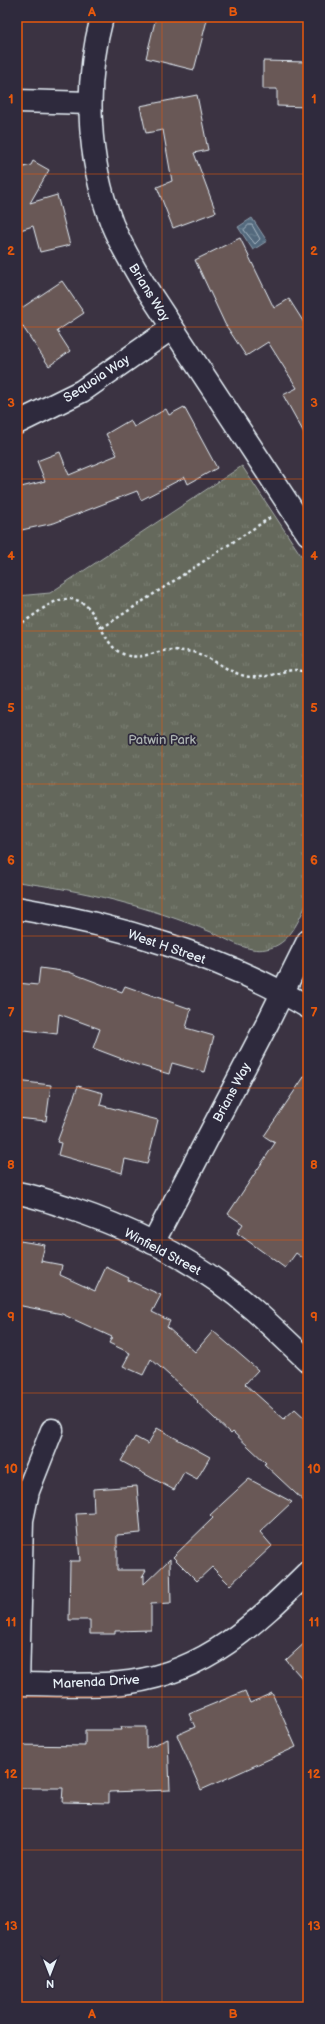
<svg xmlns="http://www.w3.org/2000/svg" width="325" height="2024" font-family="'Balsamiq Sans',sans-serif">
<style>
.park{fill:url(#park-tufts);stroke:#a6adaa}
.water{fill:url(#water-ripples);stroke:#8e9fae}
.lines{fill:none;stroke-linecap:round;stroke-linejoin:round}
.shore{stroke:#acbbc7;stroke-width:1}
.building{fill:#695957;stroke:#e8f1f8}
.street-casing{stroke:#e8f1f8;stroke-width:25}
.path{stroke:#e8f1f8;stroke-width:2.5;stroke-dasharray:3 3;stroke-linecap:butt}
.street{stroke:#2f2a3d;stroke-width:22}
.grid{fill:none;stroke:#e8590c;stroke-width:1;stroke-opacity:0.55}
.labels{text-anchor:middle;stroke-width:3.5;stroke-linejoin:round;paint-order:stroke}
.street-label{font-size:13px;fill:#e8f1f8;stroke:#2f2a3d}
.park-label{font-size:13px;fill:#adb4b2;stroke:#2f2a3d}
.neatline{fill:none;stroke:#e8590c;stroke-width:1.5}
.grid-label{font-size:13px;text-anchor:middle;font-weight:bold;fill:#e8590c}
</style>
<defs>
<pattern id="park-tufts" width="24" height="20" patternUnits="userSpaceOnUse"><rect width="24" height="20" fill="#65695c"/><path d="M3 7l-1-3M5 7V3M7 7l1-3M15 17l-1-3M17 17v-4M19 17l1-3" fill="none" stroke="#7b7f74"/></pattern>
<pattern id="water-ripples" width="26" height="14" patternUnits="userSpaceOnUse"><rect width="26" height="14" fill="#52697d"/><path d="M2 4q2-2 4 0t4 0M15 11q2-2 4 0t4 0" fill="none" stroke="#6b7f90"/></pattern>
</defs>
<rect width="100%" height="100%" fill="#3b3342"/>
<filter id="ink" filterUnits="userSpaceOnUse"><feTurbulence type="fractalNoise" baseFrequency=".025" numOctaves="2"/><feDisplacementMap in="SourceGraphic" scale="8" xChannelSelector="R" yChannelSelector="G"/><feConvolveMatrix kernelMatrix="1 2 1 2 8 2 1 2 1" color-interpolation-filters="sRGB"/></filter>
<g filter="url(#ink)">
<path class="park" d="M242 466 308 566V901C298 921 290 945 266 949 248 953 227 939 211 932 150 907 83 890 17 882V596L50 593Z"/>
<path class="water" d="M252 218 267 241 253 250 238 227Z"/>
<g class="lines">
<path class="shore" d="M249 225H252L260 239 255 244 244 230Z"/>
</g>
<g class="building">
<path d="M156 17H194L207 20 194 70 146 58Z"/>
<path d="M263 61 308 62V107L277 106V89H263Z"/>
<path d="M197 95 208 150 194 153 216 212 173 228 157 187 172 181 163 130 146 133 140 106Z"/>
<path d="M33 161 49 170 30 203 57 195 70 245 40 252 33 226 17 231V169L31 165Z"/>
<path d="M240 238 274 308 289 299 308 329V440L283 395 297 388 268 342 246 356 225 324 195 260Z"/>
<path d="M62 281 84 313 57 331 70 351 49 366 17 318V311Z"/>
<path d="M184 407 217 468 188 484 185 477 141 500 137 491 54 523 17 531V488L45 481 37 461 60 452 69 475 117 455 106 434 130 420 134 427 166 409 169 415Z"/>
<path d="M40 968 69 972 122 992 125 986 191 1009 186 1028 214 1036 204 1072 172 1063 169 1074 138 1065 93 1048 100 1029 59 1014 57 1034 17 1029V983L38 985Z"/>
<path d="M308 1071V1262L296 1253 285 1268 237 1233 243 1224 228 1214 275 1143 264 1136Z"/>
<path d="M17 1081 51 1085 46 1121 17 1118Z"/>
<path d="M78 1086 103 1093 100 1105 158 1120 147 1164 125 1159 122 1173 58 1155 61 1143 57 1142Z"/>
<path d="M20 1241 45 1245 41 1261 62 1265 60 1275 95 1291 106 1267 129 1278 128 1280 161 1295 152 1312 170 1321 167 1327 195 1352 213 1331 258 1370 245 1384 284 1419 295 1409 308 1421V1505L264 1464 266 1463 233 1432 231 1434 197 1402 198 1401 151 1359 143 1375 123 1366 130 1353 109 1343 112 1337 62 1314 17 1305V1255Z"/>
<path d="M157 1428 210 1457 197 1479 184 1472 174 1490 121 1461 135 1437 148 1444Z"/>
<path d="M249 1479 292 1502 260 1532 272 1546 230 1585 212 1567 197 1581 173 1557 213 1518 210 1515Z"/>
<path d="M137 1486 141 1533 117 1535V1570H146L142 1577 144 1575V1584L170 1559 171 1603 151 1604V1630L115 1631V1634H90V1620H69L70 1561H80L76 1514 94 1513 93 1489Z"/>
<path d="M308 1640V1685L286 1660Z"/>
<path d="M245 1691 250 1703 272 1693 296 1747 201 1790 177 1735 195 1727 189 1714Z"/>
<path d="M121 1727H146V1748L168 1739 170 1790 109 1792V1803L62 1802 63 1788H17V1745L85 1746V1730H122Z"/>
</g>
<g class="lines">
<defs>
<g id="street">
<path d="M102 17C84 85 87 158 112 224 121 246 133 266 145 286L308 534"/>
<path d="M17 101 90 103"/>
<path d="M17 423 82 391 172 328"/>
<path d="M17 908C115 924 222 956 308 1007"/>
<path d="M17 1193C36 1196 54 1203 72 1209 138 1231 203 1265 255 1311 273 1327 290 1344 308 1361"/>
<path d="M153 1243 267 1024 308 941"/>
<path d="M17 1684C54 1684 93 1687 130 1682 207 1671 255 1624 308 1572"/>
<path d="M18 1684 22 1520 28 1491 52 1430"/>
</g>
</defs>
<use href="#street" class="street-casing"/>
<g class="path">
<path d="M17 625C35 618 50 597 71 599 100 602 99 644 123 654 140 662 158 649 174 650 180 651 187 651 193 652 213 657 230 675 251 677 266 679 281 670 296 670 300 670 304 672 308 673"/>
<path d="M102 628 271 517"/>
</g>
<use href="#street" class="street"/>
</g>
</g>
<path class="grid" d="M162 17V2007M17 174H308M17 327H308M17 479H308M17 631H308M17 784H308M17 936H308M17 1088H308M17 1240H308M17 1393H308M17 1545H308M17 1697H308M17 1850H308"/>
<g class="labels">
<g class="street-label">
<text transform="translate(150 292) rotate(58)" y="5">Brians Way</text>
<text transform="translate(96 378) rotate(-33)" y="5">Sequoia Way</text>
<text transform="translate(167 946) rotate(19)" y="5">West H Street</text>
<text transform="translate(231 1092) rotate(-62)" y="5">Brians Way</text>
<text transform="translate(163 1251) rotate(28)" y="5">Winfield Street</text>
<text transform="translate(96 1681) rotate(-3)" y="5">Marenda Drive</text>
</g>
<g class="park-label">
<text x="162" y="744">Patwin Park</text>
</g>
</g>
<rect width="325" height="2024" fill="none" stroke="#2f2a3d" stroke-width="44"/>
<g transform="translate(50 1974) rotate(180)" stroke="#2f2a3d" stroke-width="3" paint-order="stroke">
<path d="M0-3L7 15L0 10L-7 15Z" fill="#e8f1f8"/>
<text y="-6" font-size="11" font-weight="bold" text-anchor="middle" fill="#e8f1f8">N</text>
</g>
<rect x="22" y="22" width="281" height="1980" class="neatline"/>
<g class="grid-label">
<text x="92" y="16">A</text>
<text x="233" y="16">B</text>
<text x="11" y="103">1</text>
<text x="314" y="103">1</text>
<text x="11" y="255">2</text>
<text x="314" y="255">2</text>
<text x="11" y="407">3</text>
<text x="314" y="407">3</text>
<text x="11" y="560">4</text>
<text x="314" y="560">4</text>
<text x="11" y="712">5</text>
<text x="314" y="712">5</text>
<text x="11" y="864">6</text>
<text x="314" y="864">6</text>
<text x="11" y="1017">7</text>
<text x="314" y="1017">7</text>
<text x="11" y="1169">8</text>
<text x="314" y="1169">8</text>
<text x="11" y="1321">9</text>
<text x="314" y="1321">9</text>
<text x="11" y="1473">10</text>
<text x="314" y="1473">10</text>
<text x="11" y="1626">11</text>
<text x="314" y="1626">11</text>
<text x="11" y="1778">12</text>
<text x="314" y="1778">12</text>
<text x="11" y="1930">13</text>
<text x="314" y="1930">13</text>
<text x="92" y="2018">A</text>
<text x="233" y="2018">B</text>
</g>
</svg>
